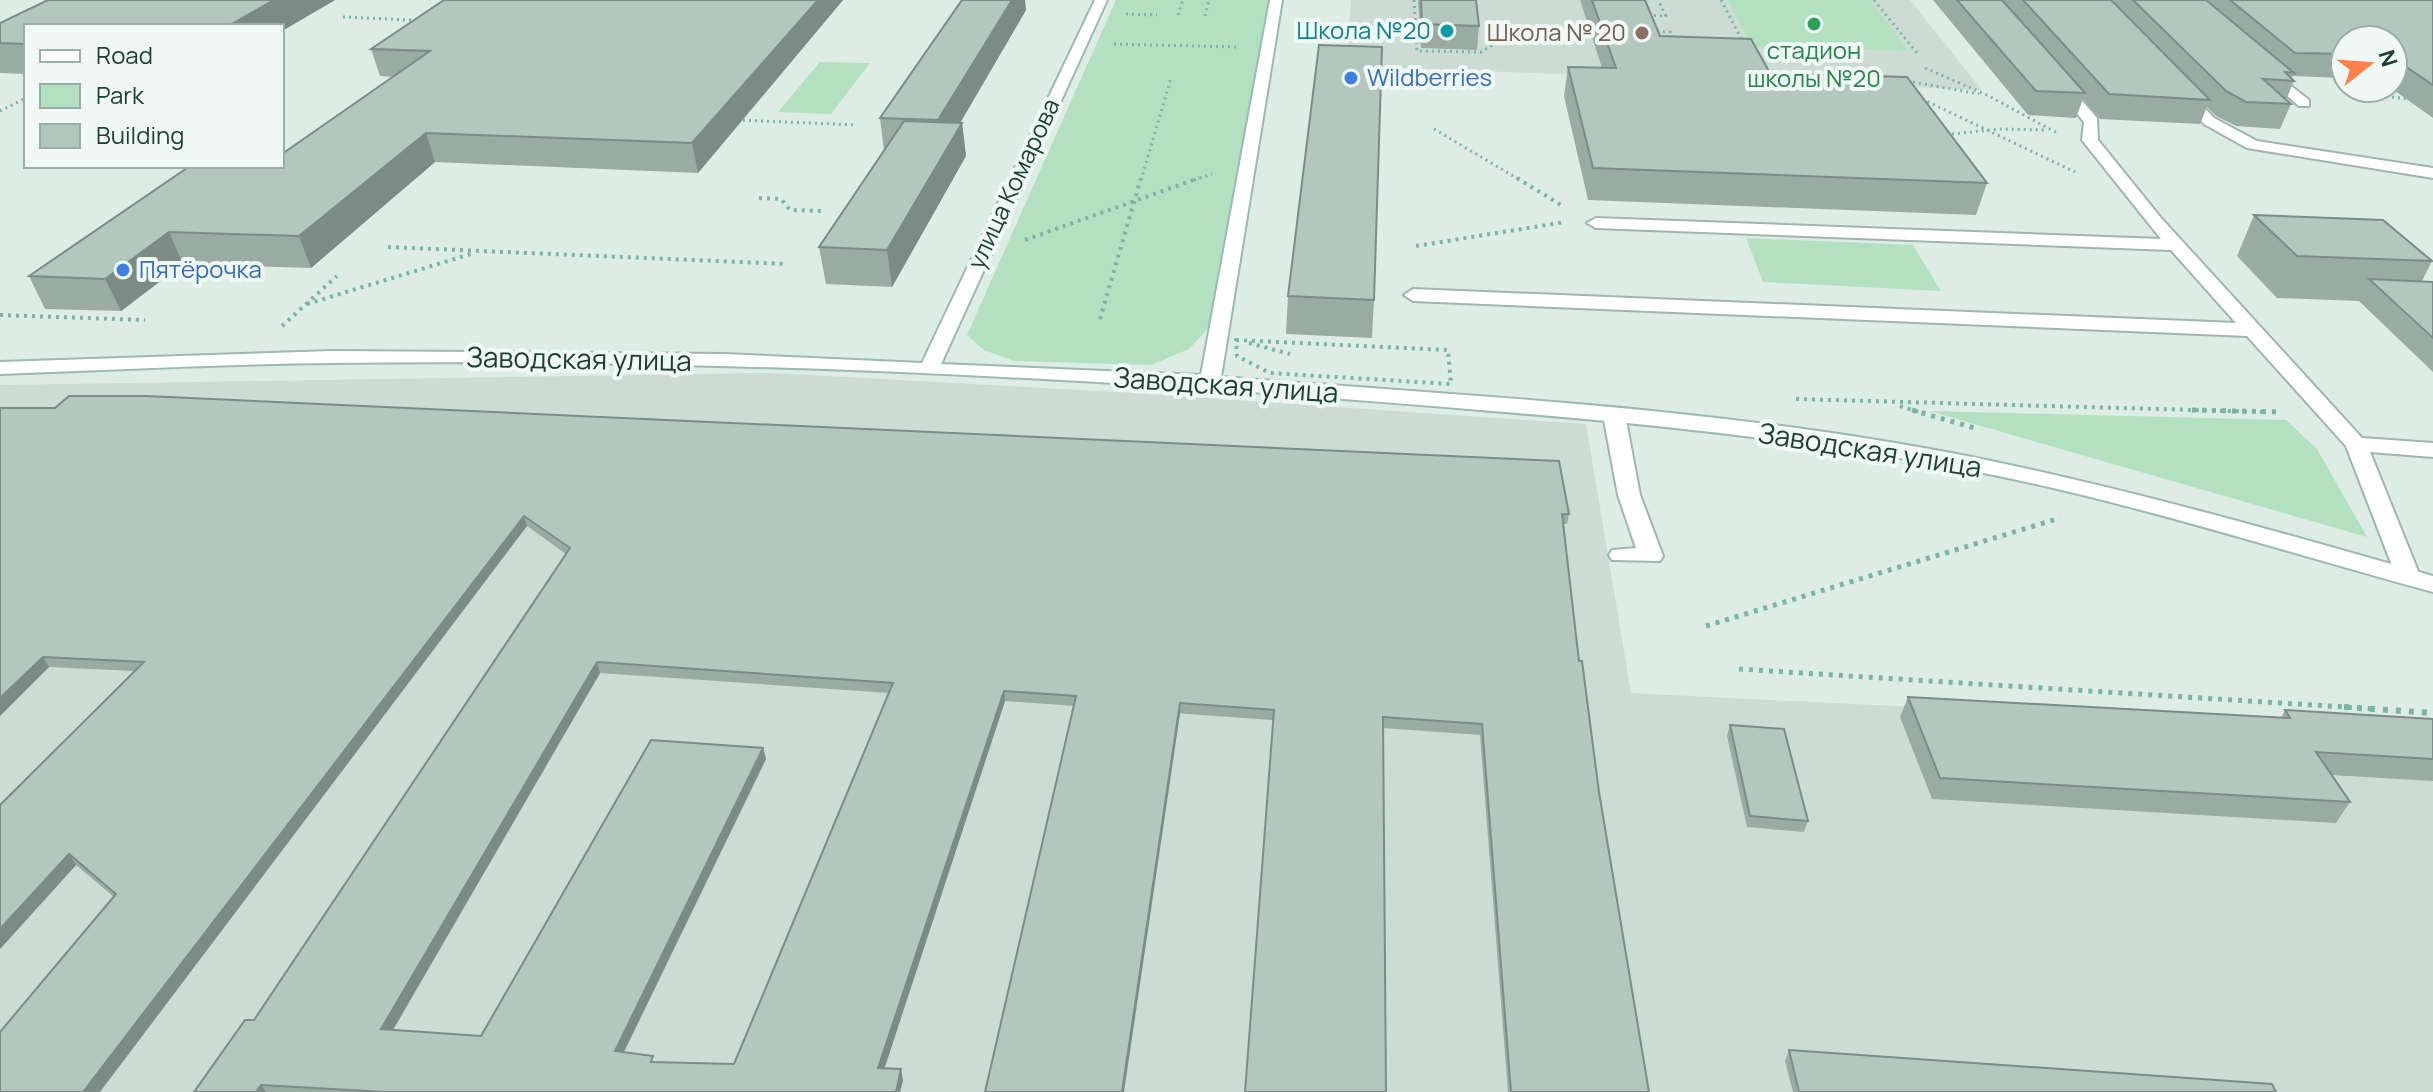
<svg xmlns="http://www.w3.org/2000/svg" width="2433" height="1092" font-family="Manrope,sans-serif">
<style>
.built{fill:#ccdcd5}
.green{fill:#b4e0c2}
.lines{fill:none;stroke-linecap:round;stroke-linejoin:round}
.lane-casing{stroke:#a1b4ae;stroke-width:4}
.secondary-casing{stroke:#9cb9b0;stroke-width:4}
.path-far3{stroke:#7bb3a4;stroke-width:3;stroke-dasharray:2 4;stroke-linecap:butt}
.path-far2{stroke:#7bb3a4;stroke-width:4;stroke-dasharray:3 5;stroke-linecap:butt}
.path-far1{stroke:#7bb3a4;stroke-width:5;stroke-dasharray:4 6;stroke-linecap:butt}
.path{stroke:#7bb3a4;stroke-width:6;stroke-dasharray:5 8;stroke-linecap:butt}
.lane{fill:#fff;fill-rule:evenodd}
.secondary{fill:#fff;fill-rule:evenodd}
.wall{fill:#9aaba4;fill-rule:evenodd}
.shaded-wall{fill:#7d8b86}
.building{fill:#b3c7bf;stroke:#7d8b86;stroke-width:2;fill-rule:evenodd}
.leisure-dot{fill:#2e9e5b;stroke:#eff8f4;stroke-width:3}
.culture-dot{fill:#0f9aa8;stroke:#eff8f4;stroke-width:3}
.education-dot{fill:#8d6e63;stroke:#eff8f4;stroke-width:3}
.shop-dot{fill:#3f7fe0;stroke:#eff8f4;stroke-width:3}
.labels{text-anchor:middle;stroke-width:8;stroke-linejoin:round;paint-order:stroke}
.far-culture-label{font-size:24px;fill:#0d838f;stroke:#eff8f4;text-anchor:end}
.far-education-label{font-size:24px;fill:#785e54;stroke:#eff8f4;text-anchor:end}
.far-leisure-label{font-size:24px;fill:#27864d;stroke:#eff8f4}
.far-shop-label{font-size:24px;fill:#366cbe;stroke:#eff8f4;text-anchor:start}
.far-street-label{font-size:24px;fill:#1e3d36;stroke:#eff8f4}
.street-label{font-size:28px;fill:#1e3d36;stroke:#eff8f4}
</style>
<rect width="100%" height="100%" fill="#deece6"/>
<g class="built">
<path d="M1351 0H1910L1982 90 1346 66Z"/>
<path d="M771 373 1118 392 1586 424 1631 693 2433 733V1092H0V385Z"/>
</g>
<g class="green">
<path d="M1116 0H1272L1214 322 1189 349 1151 365 1014 361 984 350 967 335Z"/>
<path d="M1728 0H1870L1909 51 1752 47Z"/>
<path d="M820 62 870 63 831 114 778 112Z"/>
<path d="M1746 238 1913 245 1941 291 1763 282Z"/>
<path d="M1929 411 2286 420 2317 449 2367 537Z"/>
</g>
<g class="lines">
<defs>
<g id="lane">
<path d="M2267 67 2309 100V106H2299L2262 74 2260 71Z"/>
<path d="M2059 79 2064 80 2097 118 2098 140 2161 218 2362 438 2433 443V457L2370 452 2420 576 2417 581H2399L2396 576 2346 446 2247 336 1413 301 1404 295 1413 289 2236 323 2171 250 1596 228 1587 223 1596 218 2161 239 2082 140 2084 122 2052 83Z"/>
<path d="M2183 90 2188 91 2214 118 2257 141 2433 168V178L2247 148 2204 124 2176 94Z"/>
<path d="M1614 409 1625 415 1640 495 1663 556 1660 561 1612 560 1609 555 1612 550 1636 548 1618 495 1603 415Z"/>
</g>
<path id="secondary" d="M1095 0H1107L941 364 1201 375 1270 0H1282L1221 377C1471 396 1725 408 1972 457 2128 489 2280 532 2433 576V592C2278 550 2126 500 1968 470 1766 432 1560 416 1356 400 1016 373 673 359 333 363 222 364 111 370 0 374V362L332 351 725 354 922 363Z"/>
</defs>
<use href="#lane" class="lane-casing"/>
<use href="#secondary" class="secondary-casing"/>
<g class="path-far3">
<path d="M1414 0 1417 51 1481 52 1493 45"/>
<path d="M1721 0 1743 42"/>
<path d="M1874 0 1917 53"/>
<path d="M1126 14 1157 15"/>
<path d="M1178 15 1183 0"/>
<path d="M1648 15 1666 16 1658 0"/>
<path d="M1205 16 1209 0"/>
<path d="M343 17 411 20"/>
<path d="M1651 31 1670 32 1675 41"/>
<path d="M1114 44 1236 47"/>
<path d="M1925 68 1989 96 2057 133"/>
<path d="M1913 82 1979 94"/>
<path d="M2380 96 2411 99"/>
<path d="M1922 99 2075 172"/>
<path d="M0 111 26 98"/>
<path d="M737 120 856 125"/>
<path d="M1434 129 1520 180"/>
<path d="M1952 134 2000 129 2047 130"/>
<path d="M1141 180 1171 78"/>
<path d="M1194 180 1212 174"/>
</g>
<g class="path-far2">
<path d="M1517 178 1561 205"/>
<path d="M759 198 781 199 790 210 825 211"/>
<path d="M1025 240 1199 178"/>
<path d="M1416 246 1565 222"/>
<path d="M388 247 787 264"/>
<path d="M307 304 474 253"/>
<path d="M0 315 145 320"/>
<path d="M1100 319 1141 178"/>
<path d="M282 326 337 276"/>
<path d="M1236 340 1448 350 1451 384 1270 373 1237 356Z"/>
<path d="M1249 343 1290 354"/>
<path d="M1796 399 2266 412"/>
<path d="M1900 406 1919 412"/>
</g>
<g class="path-far1">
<path d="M1912 410 1978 429"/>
<path d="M2192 410 2282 412"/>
<path d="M1706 626 2060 518"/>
<path d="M1739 669 2376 709"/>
</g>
<path class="path" d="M2344 707 2433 713"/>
<use href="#lane" class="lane"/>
<use href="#secondary" class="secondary"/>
</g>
<g class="wall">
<path d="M48 0H335L282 31V26H26V74L0 73V23Z"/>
<path d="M843 0 698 173 435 162 311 268 183 264 121 311 45 309 29 276 282 166 393 77 380 76 371 49Z"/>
<path d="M1418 0H1476L1479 26 1477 50 1421 48Z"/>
<path d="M1580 0H1645L1660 36 1770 73 1987 183 1976 215 1588 200 1564 96 1568 67 1602 68Z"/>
<path d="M1933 0H2433V118L2391 88H2393V40H2345V78L2292 76V78L2294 81 2286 100 2291 104 2280 129 2236 126 2216 116 2207 107 2200 124 2100 119 2083 99 2076 118 2028 115Z"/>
<path d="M1026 10 960 123H962L966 156 892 287 826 284 819 247 884 151 880 118Z"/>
<path d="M2254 215 2432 261 2422 281 2433 282V372L2359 301 2277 298 2237 256Z"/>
<path d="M1288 296 1374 300 1372 338 1286 334Z"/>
<path d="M0 408 1569 514 1567 524H1564L1579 661 1599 792 1649 1092H1508L1480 735 1005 701 884 1069 903 1080 900 1092H194L254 1020 566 554 527 526 114 897 76 865 0 949V805L134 671 49 667 0 716ZM600 673 889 693 734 1064 655 1062 624 1052 766 759 763 748 481 1036 393 1030Z"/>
<path d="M1908 697 2281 718 2285 710 2433 719V781L2331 775 2350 802 2336 823 1932 799 1900 717Z"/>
<path d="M1730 725 1808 821 1804 832 1747 827 1727 736Z"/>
<path d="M1789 1050 2276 1092H1793L1785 1061Z"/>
</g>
<g class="shaded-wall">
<path d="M274 0H335L282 31V26H228Z"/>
<path d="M818 0H843L698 173 692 143Z"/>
<path d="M1012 0H1025L1026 10 942 154 938 120Z"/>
<path d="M962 123 966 156 892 287 887 250Z"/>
<path d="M426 133 435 162 311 268 299 236Z"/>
<path d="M169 232 183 264 121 311 105 279Z"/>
<path d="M524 516 527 526 100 1092H83Z"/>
<path d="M43 657 49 667 0 716V698Z"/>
<path d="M597 662 600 673 387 1040 381 1029Z"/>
<path d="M1004 691 1005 701 881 1079 878 1068Z"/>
<path d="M1180 703V714L1124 1092H1122Z"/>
<path d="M763 748 766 759 619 1062 615 1051Z"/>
<path d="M69 854 76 865 0 949V929Z"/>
<path d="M901 1069 903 1080 900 1092H896Z"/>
<path d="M261 1085 266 1092H256Z"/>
</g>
<g class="building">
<path d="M48 0H274L228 26H26V44L0 43V23Z"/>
<path d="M444 0H818L692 143 426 133 299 236 169 232 105 279 29 276 190 166H282V154L430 51 371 49Z"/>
<path d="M962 0H1012L938 120 880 118Z"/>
<path d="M1421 0H1476L1479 26 1422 24Z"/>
<path d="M1592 0H1645L1660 36 1751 39 1770 73 1907 77 1987 183 1593 168 1568 67 1616 68Z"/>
<path d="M1957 0H2002L2085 93 2036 91Z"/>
<path d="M2023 0H2111L2210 100 2109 94Z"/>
<path d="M2133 0H2206L2294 73 2285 72 2294 81 2263 79 2291 104 2246 102 2226 91Z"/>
<path d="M2230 0H2433V85L2393 58V40H2345V54L2295 53Z"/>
<path d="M1319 45 1382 47 1374 300 1288 296Z"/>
<path d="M904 121 962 123 887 250 819 247Z"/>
<path d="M2254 215 2383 220 2432 261 2297 256Z"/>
<path d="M2369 279 2433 282V338Z"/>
<path d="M69 396H146L1559 461 1569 514H1562L1579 661H1582L1599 792 1649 1092H1511L1482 724 1383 717 1386 1092H1245L1274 710 1180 703 1122 1092H985L1076 696 1004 691 878 1068 901 1069 896 1092H386L261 1085 256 1092H194L245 1020H254L570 548 524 516 83 1092H0V1032L116 894 69 854 0 929V805L144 662 43 657 0 698V408H55ZM597 662 893 683 734 1064 651 1062 653 1056 615 1051 763 748 651 740 481 1036 381 1029Z"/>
<path d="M1908 697 2290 718 2285 710 2433 719V759L2316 752 2350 802 1940 778Z"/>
<path d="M1730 725 1784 729 1808 821 1750 816Z"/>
<path d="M1789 1050 2272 1084 2276 1092H1799Z"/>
</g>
<circle class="leisure-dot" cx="1814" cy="24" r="8"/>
<circle class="culture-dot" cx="1447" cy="31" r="8"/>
<circle class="education-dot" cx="1642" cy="33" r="8"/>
<g class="shop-dot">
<circle cx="1351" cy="78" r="8"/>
<circle cx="123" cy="270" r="8"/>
</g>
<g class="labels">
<g class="far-culture-label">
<text x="1431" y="39">Школа №20</text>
</g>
<g class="far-education-label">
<text x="1626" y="41">Школа № 20</text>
</g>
<g class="far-leisure-label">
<text x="1814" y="59">стадион<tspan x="1814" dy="28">школы №20</tspan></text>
</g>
<g class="far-shop-label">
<text x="1367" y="86">Wildberries</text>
<text x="139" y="278">Пятёрочка</text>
</g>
<g class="far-street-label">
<text transform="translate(1014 184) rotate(-65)" y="8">улица Комарова</text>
</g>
<g class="street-label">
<text transform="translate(579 359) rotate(1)" y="10">Заводская улица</text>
<text transform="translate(1226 385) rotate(4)" y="10">Заводская улица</text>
<text transform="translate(1870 450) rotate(9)" y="10">Заводская улица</text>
</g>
</g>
<rect x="24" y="24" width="260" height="144" fill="#eff8f4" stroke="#9bada8" stroke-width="2"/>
<rect x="40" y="50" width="40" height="12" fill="#ffffff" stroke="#9bada8" stroke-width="2"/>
<text x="96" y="64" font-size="24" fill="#1e3d36">Road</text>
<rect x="40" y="84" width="40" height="24" fill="#b4e0c2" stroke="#9bada8" stroke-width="2"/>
<text x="96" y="104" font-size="24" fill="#1e3d36">Park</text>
<rect x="40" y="124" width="40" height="24" fill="#b3c7bf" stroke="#9bada8" stroke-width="2"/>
<text x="96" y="144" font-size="24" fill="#1e3d36">Building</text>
<g transform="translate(2369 64) rotate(73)"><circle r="38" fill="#eff8f4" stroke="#9bada8" stroke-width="2"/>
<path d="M0-6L14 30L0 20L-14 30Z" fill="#ff8049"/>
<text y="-12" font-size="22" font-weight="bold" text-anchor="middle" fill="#1e3d36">N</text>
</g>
</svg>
